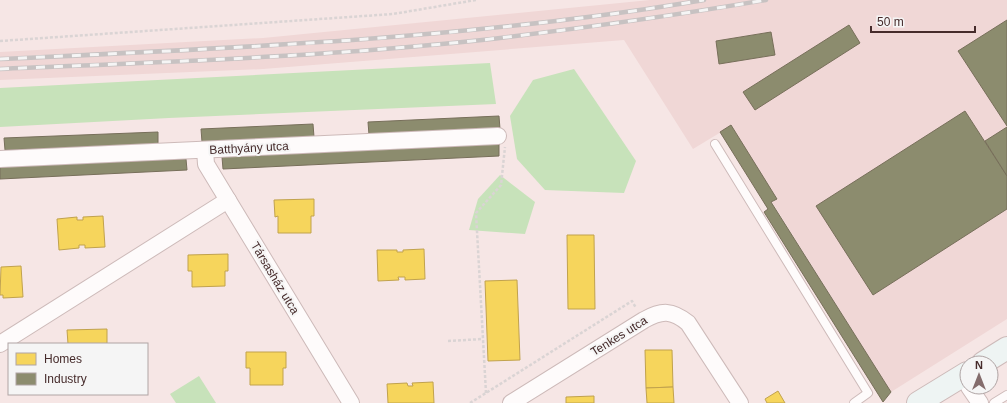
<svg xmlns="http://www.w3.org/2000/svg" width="1007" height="403" font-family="Helvetica,sans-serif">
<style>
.built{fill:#f0d7d6}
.green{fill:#c7e2ba}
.homes{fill:#f6d55c;stroke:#c1a24d}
.industry{fill:#8c8c6e;stroke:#776f5a}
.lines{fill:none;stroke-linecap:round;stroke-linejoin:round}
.service-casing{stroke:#cdbab9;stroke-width:10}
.minor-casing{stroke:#cdbab9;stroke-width:18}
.secondary-casing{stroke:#cdbab9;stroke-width:24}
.path{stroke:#dad4d4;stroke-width:2.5;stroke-dasharray:3 2;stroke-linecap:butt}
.service{stroke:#fefbfb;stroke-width:8}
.minor{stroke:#fefbfb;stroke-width:16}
.secondary{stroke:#eef4f3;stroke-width:22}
.rail-casing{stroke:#c7c2c2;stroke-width:4.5}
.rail{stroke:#f5f5f5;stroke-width:3;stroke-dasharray:9;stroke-linecap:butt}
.labels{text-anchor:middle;stroke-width:4;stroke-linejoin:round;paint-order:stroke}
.street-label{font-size:12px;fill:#462b2b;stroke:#f5f5f5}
</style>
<rect width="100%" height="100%" fill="#f6e6e5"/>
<path class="built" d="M650 0H1007V319L891 392 772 202 777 198 731 126 693 149 624 40 263 69 0 80V52L263 38Z"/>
<g class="green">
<path d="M490 63 496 104 169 118 0 127V88Z"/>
<path d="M574 69 636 161 624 193 545 190 517 159 510 116 533 80Z"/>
<path d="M500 175 535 202 525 234 469 230 478 199Z"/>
<path d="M199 376 216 403H176L170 394Z"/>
</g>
<g class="homes">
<path d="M314 199V216H311V233H278V216L275 217 274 200Z"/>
<path d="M103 216 105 247 85 248V245H79V248L59 250 57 219 77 217V220H83V217Z"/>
<path d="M567 235H594L595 309H568Z"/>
<path d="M424 249 425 279 405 280V277H398L399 280 378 281 377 250H397V252H403V250Z"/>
<path d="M228 254V271H225V286L192 287V271H188V255Z"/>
<path d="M21 266 23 297 3 298V295H0L1 267Z"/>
<path d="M517 280 520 360 488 361 485 281Z"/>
<path d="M107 329V344H68L67 330Z"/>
<path d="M645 350H672L673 387 646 388Z"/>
<path d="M246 352H286V368H283V385H250V368H246Z"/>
<path d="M433 382 434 403H388L387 384 407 383 408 386H413L412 383Z"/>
<path d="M673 387 674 403H647L646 388Z"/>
<path d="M778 391 785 403H767L765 399Z"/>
<path d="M594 396V403H566V397Z"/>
</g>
<g class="industry">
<path d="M1007 20V126L958 51Z"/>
<path d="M849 25 860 43 755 110 743 92Z"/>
<path d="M771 32 775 55 719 64 716 41Z"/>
<path d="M965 111 1007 176V209L873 295 816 206Z"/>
<path d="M499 116 500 129 369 135 368 122Z"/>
<path d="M313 124 314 137 202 142 201 129Z"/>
<path d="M731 125 777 199 771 202 891 392 883 402 764 212 768 209 720 132Z"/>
<path d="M1007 127V176L985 141Z"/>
<path d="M158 132V144L5 150 4 138Z"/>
<path d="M499 144V156L223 169 222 157Z"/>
<path d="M186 159 187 170 0 179V167Z"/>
</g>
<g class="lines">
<defs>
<g id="service">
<path d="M715 144 868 393 854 403"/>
<path d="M994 403 1007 395"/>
</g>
<g id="minor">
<path d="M205 150 206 164 351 403"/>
<path d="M0 159 498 136"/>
<path d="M0 344 228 200"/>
<path d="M969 387 980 403"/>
<path d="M511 403 644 320C662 310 672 310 688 323L740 403"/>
</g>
<g id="secondary">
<path d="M983 363 1007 348"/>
<path d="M918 403 967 373"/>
</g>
</defs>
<use href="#service" class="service-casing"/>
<use href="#minor" class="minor-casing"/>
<use href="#secondary" class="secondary-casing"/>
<g class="path">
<path d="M0 41 393 14 476 0"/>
<path d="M448 341 483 339"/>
<path d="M486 393 476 213 501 185 505 147"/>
<path d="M470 403 632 301 636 308"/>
</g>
<use href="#service" class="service"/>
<use href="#minor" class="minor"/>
<use href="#secondary" class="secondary"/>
<defs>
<g id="rail">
<path d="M0 59C235 48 471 39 704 0"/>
<path d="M0 69C161 62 322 57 482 40 577 29 672 16 766 0"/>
</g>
</defs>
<use href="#rail" class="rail-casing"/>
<use href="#rail" class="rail"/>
</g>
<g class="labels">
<g class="street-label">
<text transform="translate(249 148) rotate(-3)" y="4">Batthyány utca</text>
<text transform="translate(275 278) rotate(59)" y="4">Társasház utca</text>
<text transform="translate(619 336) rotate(-32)" y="4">Tenkes utca</text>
</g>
</g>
<rect x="8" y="343" width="140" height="52" fill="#f5f5f5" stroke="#afa4a4"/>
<rect x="16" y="353" width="20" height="12" fill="#f6d55c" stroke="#afa4a4"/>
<text x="44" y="363" font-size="12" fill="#462b2b">Homes</text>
<rect x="16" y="373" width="20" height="12" fill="#8c8c6e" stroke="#afa4a4"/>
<text x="44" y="383" font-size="12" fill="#462b2b">Industry</text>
<g transform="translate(979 375)"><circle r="19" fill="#f5f5f5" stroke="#afa4a4"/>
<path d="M0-3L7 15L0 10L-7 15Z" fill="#846c6c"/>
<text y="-6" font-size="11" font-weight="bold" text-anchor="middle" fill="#462b2b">N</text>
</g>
<path d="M871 26v6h104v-6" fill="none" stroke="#462b2b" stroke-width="2"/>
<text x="877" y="26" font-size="12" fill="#462b2b" stroke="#f5f5f5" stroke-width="3" paint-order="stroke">50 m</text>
</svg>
